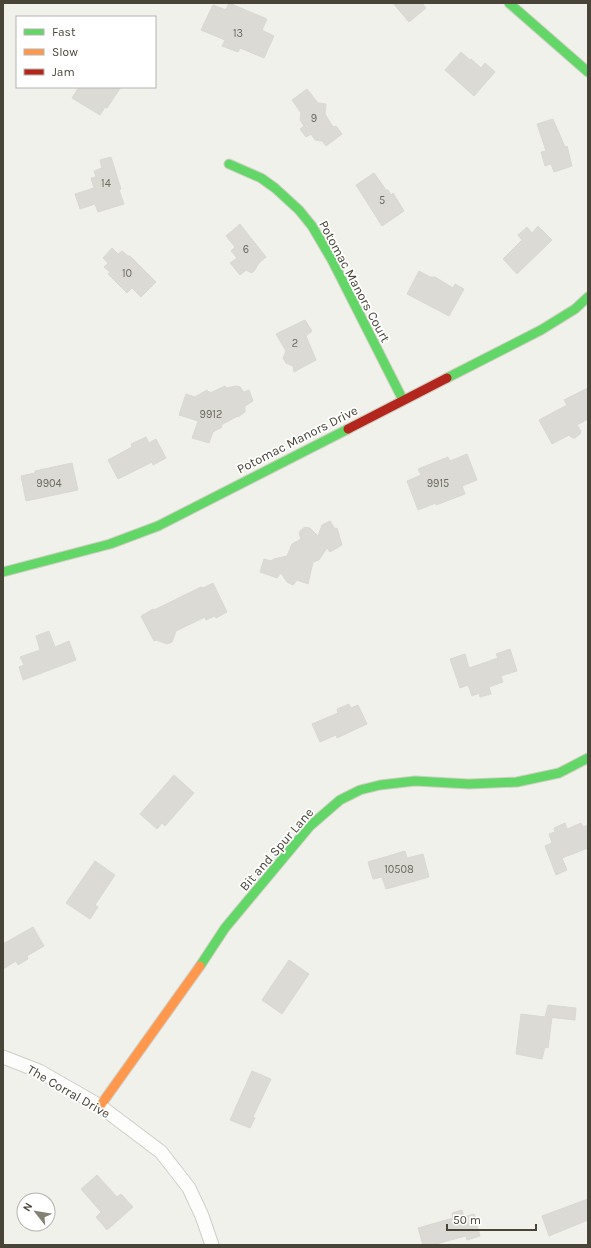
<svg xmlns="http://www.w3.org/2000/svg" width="591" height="1248" font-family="Karla,sans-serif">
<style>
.building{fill:#dbdad4;stroke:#dad8d1}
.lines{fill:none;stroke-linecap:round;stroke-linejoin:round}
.street-casing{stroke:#cfcec9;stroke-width:15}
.fast-casing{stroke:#d1cfc3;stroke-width:11}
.slow-casing{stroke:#d1cfc3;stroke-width:11}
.jam-casing{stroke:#d1cfc3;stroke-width:11}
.street{stroke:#fdfdfc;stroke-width:13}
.fast{stroke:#63d668;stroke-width:9}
.slow{stroke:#ff974d;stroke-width:9}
.jam{stroke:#b3261e;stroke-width:9}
.labels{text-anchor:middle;stroke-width:3.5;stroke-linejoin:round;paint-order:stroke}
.number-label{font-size:11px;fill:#6e6a5f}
.street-label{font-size:13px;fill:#484437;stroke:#fff}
</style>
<rect width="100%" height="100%" fill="#f1f1ec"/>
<g class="building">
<path d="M229 3 267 19 262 30 274 36 264 58 240 48 238 52 222 46 225 40 201 30 213 5 226 10Z"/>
<path d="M393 3H422L426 8 409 22Z"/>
<path d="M461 52 470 60 471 59 481 68 485 63 495 72 474 96 445 70Z"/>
<path d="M79 87H121L107 108 105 107 100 115 72 98Z"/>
<path d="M307 89 318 103 326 104 325 114 333 127 336 126 342 134 326 146 322 141 315 140 311 134 306 137 300 129 304 126 300 120 301 113 292 100Z"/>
<path d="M553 119 565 147 567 146 572 166 554 172 551 164 545 166 541 152 546 151 537 124Z"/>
<path d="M111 157 121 189 119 190 124 204 98 212 95 204 80 209 75 194 94 188 91 178 96 177 94 171 102 168 100 160Z"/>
<path d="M374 173 386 190H388L391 195 393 193 404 211 382 226 356 185Z"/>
<path d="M240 224 266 257 259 263 255 270 252 273 246 270 240 275 230 263 237 258 231 251 235 247 226 236Z"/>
<path d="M538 226 552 240 517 274 503 259 522 240 518 235 527 227 532 233Z"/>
<path d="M112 248 118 254 122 251 128 256H130L156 282 141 297 132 288 127 293 108 274 110 272 104 267 108 263 103 258Z"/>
<path d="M419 271 430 277H435L453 288 455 284 464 289 449 316 407 294Z"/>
<path d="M305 320 312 331 306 336 316 360 294 372 293 366 286 363 283 358 286 351 276 334Z"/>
<path d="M225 386 227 388 236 386 240 387 244 392 249 390 253 401 245 406V412L238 417V416L221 425 222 427 213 432 209 443 192 438 198 421 179 415 186 394 195 397 207 390 208 393 209 391 210 393Z"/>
<path d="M588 388V419L577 425 581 431 580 434 575 438H572L569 435 552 444 539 420 567 405 564 400Z"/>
<path d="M146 437 149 443 156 439 166 458 153 465 152 462 118 479 108 460 132 447 131 444Z"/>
<path d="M467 454 477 480 462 486 465 494 436 505V503L418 510 407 481 421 475 418 469 448 457 450 461Z"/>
<path d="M72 463 78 490 26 501 21 476 35 473V471Z"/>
<path d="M330 521 335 529 337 528 342 545 330 552 327 548 319 560 313 562 308 584 297 580 293 585 287 582 281 573 277 578 260 572 264 559 271 561 274 559 287 556 292 544 301 539 299 533 301 530 305 527 310 528 318 536 322 525Z"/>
<path d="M213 583 227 612 216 618 215 616 206 620 205 617 176 631 172 642 167 644 156 640 154 641 141 616 153 609 154 610 201 587 203 588Z"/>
<path d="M49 631 55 647 69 641 76 660 23 680 19 667 24 665 20 657 40 650 36 636Z"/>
<path d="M510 649 517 671 501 676 503 682 489 687 491 694 480 697 479 693 472 696 468 685 460 688 450 659 465 654 469 668 498 658 496 654Z"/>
<path d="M349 704 351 708 358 705 367 724 337 738 336 735 320 742 312 724 338 713 337 709Z"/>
<path d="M174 775 194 793 165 826 162 823 157 829 140 814Z"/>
<path d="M565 823 567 829 581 823 583 827 588 825V848L562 858 567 870 556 875 545 846 552 843 549 834 555 832 554 828Z"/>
<path d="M405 851 407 858 423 854 429 877 386 889 382 877 373 879 368 862Z"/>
<path d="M95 861 115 875 95 905 98 907 90 919 66 903Z"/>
<path d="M33 927 44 946 27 956 28 959 18 965 16 961 3 969V944Z"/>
<path d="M289 960 309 974 282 1014 262 1000Z"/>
<path d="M548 1005 576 1008 575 1020 547 1017H552L548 1048 545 1047 542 1059 516 1054 521 1014 545 1017Z"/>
<path d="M252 1071 271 1079 253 1117 255 1118 250 1128 230 1120Z"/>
<path d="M97 1175 117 1197 121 1194 133 1207 107 1230 96 1217 101 1212 81 1189Z"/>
<path d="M588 1199V1220L549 1236 542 1216Z"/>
<path d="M462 1210 464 1217 474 1214 480 1236 467 1240 466 1236 432 1245H423L418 1228 453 1218 452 1213Z"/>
</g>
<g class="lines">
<defs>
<path id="street" d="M3 1057 39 1071 100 1106 161 1152 189 1188 202 1216 212 1245"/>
<g id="fast">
<path d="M509 3 588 72"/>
<path d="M229 164 261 178 275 188 299 210 312 226 332 260 403 400"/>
<path d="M447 378 541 330 575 309 588 297"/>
<path d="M3 572 110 544 158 526 348 429"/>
<path d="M200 966 225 928 310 826 340 800 360 790 380 785 415 781 469 784 517 782 559 773 588 758"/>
</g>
<path id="slow" d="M100 1106 200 966"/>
<path id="jam" d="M348 429 447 378"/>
</defs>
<use href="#street" class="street-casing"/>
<use href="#fast" class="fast-casing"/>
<use href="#slow" class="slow-casing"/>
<use href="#jam" class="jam-casing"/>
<use href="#street" class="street"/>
<use href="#fast" class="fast"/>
<use href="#slow" class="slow"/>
<use href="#jam" class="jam"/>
</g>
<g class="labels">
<g class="number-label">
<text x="238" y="37">13</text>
<text x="314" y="122">9</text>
<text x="106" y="187">14</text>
<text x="382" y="204">5</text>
<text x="246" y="253">6</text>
<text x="127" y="277">10</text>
<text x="295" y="347">2</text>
<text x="211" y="418">9912</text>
<text x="49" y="487">9904</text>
<text x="438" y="487">9915</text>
<text x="399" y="873">10508</text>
</g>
<g class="street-label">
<text transform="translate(355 281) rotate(62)" y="5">Potomac Manors Court</text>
<text transform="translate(297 439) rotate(-27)" y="5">Potomac Manors Drive</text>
<text transform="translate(276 849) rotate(-49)" y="5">Bit and Spur Lane</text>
<text transform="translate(69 1091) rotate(30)" y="5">The Corral Drive</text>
</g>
</g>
<rect width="591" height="1248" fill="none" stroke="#484437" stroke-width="8"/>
<rect x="16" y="16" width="140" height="72" fill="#ffffff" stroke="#b6b4af"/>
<rect x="24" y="29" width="20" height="6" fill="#63d668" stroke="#b6b4af"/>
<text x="52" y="36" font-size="12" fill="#484437">Fast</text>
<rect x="24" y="49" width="20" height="6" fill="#ff974d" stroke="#b6b4af"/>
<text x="52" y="56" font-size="12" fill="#484437">Slow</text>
<rect x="24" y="69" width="20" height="6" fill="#b3261e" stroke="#b6b4af"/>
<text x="52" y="76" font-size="12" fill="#484437">Jam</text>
<g transform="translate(36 1212) rotate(301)"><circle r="19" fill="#ffffff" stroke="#b6b4af"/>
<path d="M0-3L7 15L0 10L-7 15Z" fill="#838176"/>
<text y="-6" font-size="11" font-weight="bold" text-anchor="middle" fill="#484437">N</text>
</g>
<path d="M447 1224v6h89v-6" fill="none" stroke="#484437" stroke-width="2"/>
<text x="453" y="1224" font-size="12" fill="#484437" stroke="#ffffff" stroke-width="3" paint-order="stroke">50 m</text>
</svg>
